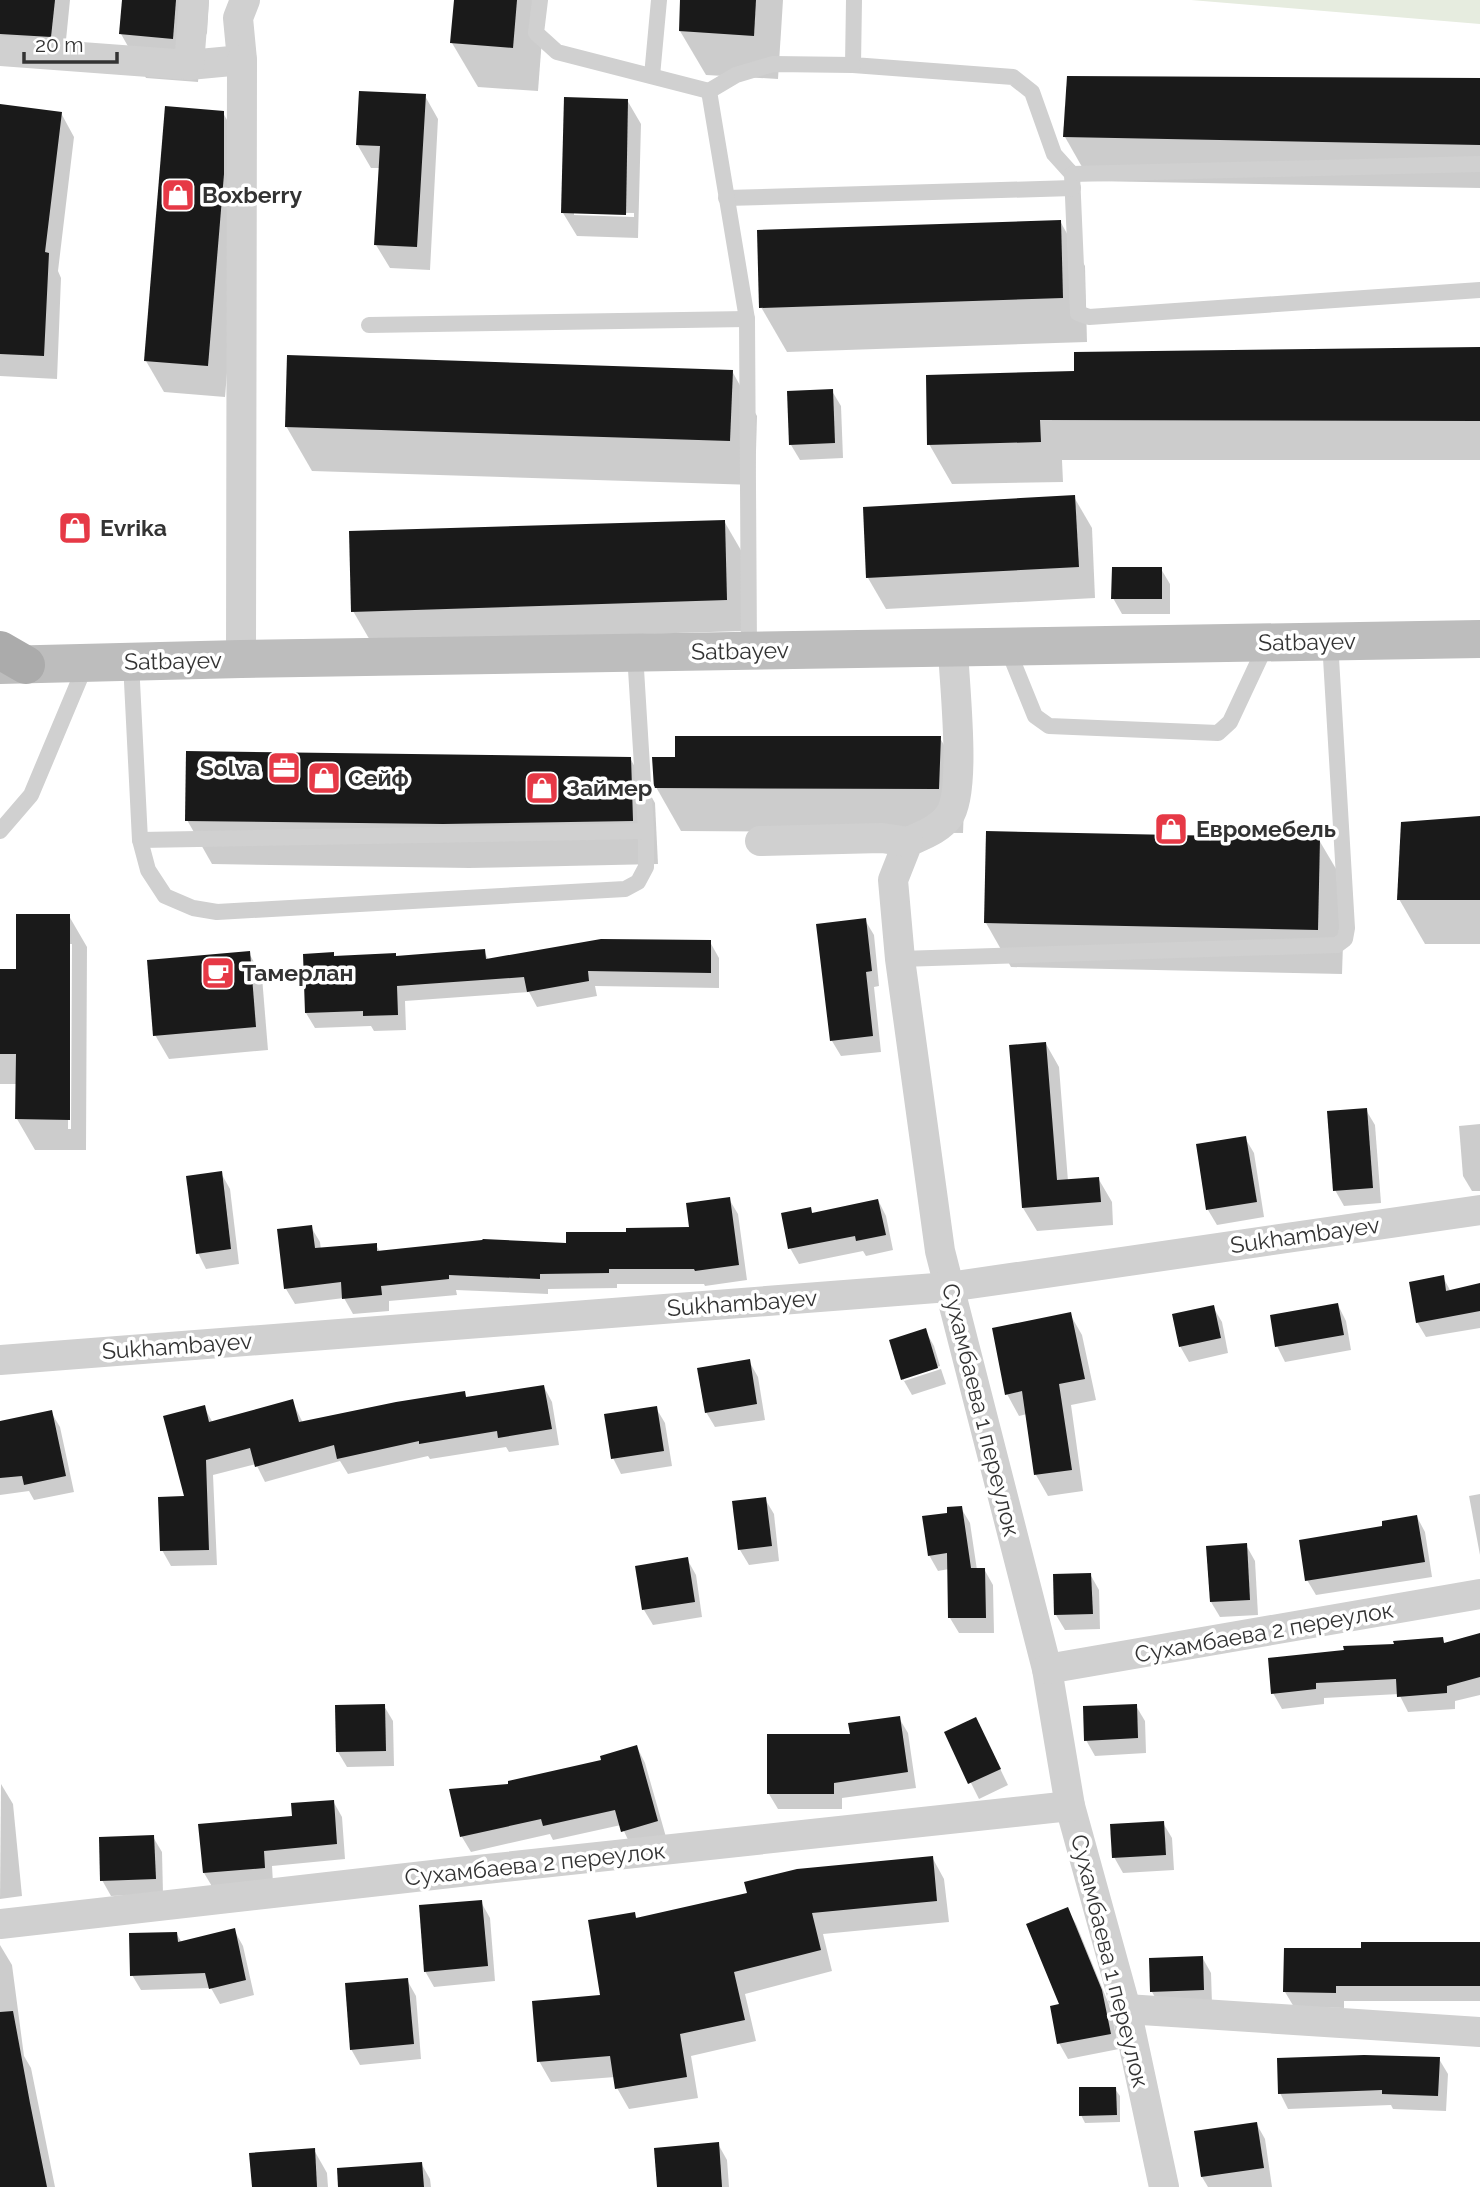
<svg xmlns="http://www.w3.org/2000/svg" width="1480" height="2187" font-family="Raleway,sans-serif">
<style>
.green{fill:#e6ecdf}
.shadow{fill:#0003;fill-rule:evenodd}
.building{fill:#1a1a1a}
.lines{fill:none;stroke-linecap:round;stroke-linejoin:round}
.lane{stroke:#d0d0d0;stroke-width:16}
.street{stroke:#d0d0d0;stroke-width:30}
.secondary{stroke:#bdbdbd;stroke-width:38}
.primary{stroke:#ababab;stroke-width:38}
.labels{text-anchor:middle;stroke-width:7;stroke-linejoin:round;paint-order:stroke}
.poi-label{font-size:23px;font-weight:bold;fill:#333;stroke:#fff;text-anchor:start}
.street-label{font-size:23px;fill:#333;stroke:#fff}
</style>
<rect width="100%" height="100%" fill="#fff"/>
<path class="green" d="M1191 0H1480V24Z"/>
<g class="shadow">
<path d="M0 0H70L64 60 0 65Z"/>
<path d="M124 0H209L207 33 201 44 198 82 146 78 121 34Z"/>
<path d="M455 0H545L538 91 478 87 452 43Z"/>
<path d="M682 0H783L778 79 706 75 680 31Z"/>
<path d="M1480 80V188L1090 181 1065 137Z"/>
<path d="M425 96 438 119 430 270 390 268 376 245 381 168H371L357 144Z"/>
<path d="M627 100 641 124 638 238 577 236 563 213ZM574 212 634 213V217L574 215Z"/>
<path d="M0 106 61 113 74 137 58 271 61 278 57 379 0 376Z"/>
<path d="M223 113 241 144V206L225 397 164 392 146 361Z"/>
<path d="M1060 221 1085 266 1087 342 787 352 761 307Z"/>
<path d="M1480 349V460H1062L1063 482 952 484 929 444 1076 373Z"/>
<path d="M732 371 757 416 755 485 312 471 286 426Z"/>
<path d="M832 391 841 406 843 458 800 460 791 445Z"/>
<path d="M1074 497 1092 528 1095 598 886 609 868 578Z"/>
<path d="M724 521 742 552 744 631 371 642 353 611Z"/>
<path d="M1161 569 1170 584V614H1122L1113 598Z"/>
<path d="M940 738 965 782 963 833 681 831 656 787Z"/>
<path d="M630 758 655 803 658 864 469 868 212 864 187 820Z"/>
<path d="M1480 818V944H1425L1399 899Z"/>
<path d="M1319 840 1345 884 1342 974 1011 967 986 923Z"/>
<path d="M69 916 87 947 86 1150H35L17 1119V1084H0V971H18ZM69 944H72L71 1129H68Z"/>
<path d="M865 920 874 935 879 986 874 987 881 1052 841 1056 832 1041Z"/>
<path d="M710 942 719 958V988L595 986 597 996 537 1007 529 992 405 1001 406 1030 374 1031 371 1026 315 1028 306 1013 333 954 335 957H396L484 951 489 961Z"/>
<path d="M249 953 262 977 268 1050 169 1059 155 1035Z"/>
<path d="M1046 1044 1059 1067 1068 1181 1098 1178 1112 1202 1113 1225 1037 1231 1023 1208Z"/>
<path d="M1366 1110 1375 1125 1381 1203 1344 1206 1335 1190Z"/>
<path d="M1480 1124V1191H1472L1463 1176 1459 1126Z"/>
<path d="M1245 1138 1254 1153 1264 1217 1217 1225 1208 1210 1198 1146Z"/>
<path d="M221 1173 230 1189 239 1264 206 1269 198 1253Z"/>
<path d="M729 1199 738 1214 747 1280 705 1286 704 1284H617V1288L548 1289V1294L456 1290 457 1295 389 1301V1311L353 1314 344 1298 295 1304 286 1289 279 1230 311 1227 320 1242 321 1250 376 1245 380 1252 568 1245 628 1233 691 1229Z"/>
<path d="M878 1200 886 1216 893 1250 866 1256 863 1251 799 1264 790 1248 810 1209 813 1214Z"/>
<path d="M1443 1277 1451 1292 1480 1285V1328L1426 1337 1417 1322Z"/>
<path d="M1338 1305 1346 1321 1351 1350 1285 1362 1277 1346Z"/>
<path d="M1213 1307 1222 1322 1228 1353 1189 1362 1180 1346Z"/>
<path d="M1070 1314 1082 1335 1096 1400 1071 1405 1083 1491 1048 1496 1036 1475 1027 1414 1019 1416 1007 1394Z"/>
<path d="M925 1330 934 1346 940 1366 904 1377V1381L891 1341Z"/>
<path d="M749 1361 758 1377 765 1420 715 1427 706 1412Z"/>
<path d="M941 1369 946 1384 912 1395 904 1381Z"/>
<path d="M544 1387 552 1402 559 1445 509 1452 506 1447 430 1459 428 1456 348 1474 340 1461 265 1482 256 1464 213 1475 217 1565 171 1566 162 1550 186 1498 204 1407 213 1423 292 1401 303 1423 464 1393 467 1399Z"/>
<path d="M656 1408 665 1423 672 1466 621 1474 613 1458Z"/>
<path d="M51 1412 60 1427 74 1492 34 1500 29 1491 0 1495V1426Z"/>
<path d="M1480 1494V1555L1469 1496Z"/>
<path d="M765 1499 774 1514 779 1561 749 1565 740 1550Z"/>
<path d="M961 1508 970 1523 977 1570 984 1569 993 1585 994 1633H959L950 1618 949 1569 938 1571 929 1555 948 1514Z"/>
<path d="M1417 1517 1425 1532 1432 1577 1316 1595 1307 1580 1384 1528Z"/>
<path d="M1246 1545 1255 1561 1258 1615 1220 1617 1211 1602Z"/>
<path d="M687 1559 696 1575 702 1617 653 1625 644 1610 637 1567Z"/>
<path d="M1090 1574 1099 1590 1100 1629 1065 1630 1056 1615Z"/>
<path d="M1480 1635V1695L1455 1701V1709L1408 1712 1399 1694 1324 1698V1704L1282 1709 1273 1693 1395 1645 1442 1639 1445 1644Z"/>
<path d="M384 1706 393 1721 394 1766 347 1767 338 1752Z"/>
<path d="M1136 1706 1145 1721 1146 1753 1095 1756 1086 1740Z"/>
<path d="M899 1718 908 1733 916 1788 842 1798V1809H778L769 1794 852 1736Z"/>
<path d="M976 1719 1008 1785 979 1799 946 1733Z"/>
<path d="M637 1747 645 1763 666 1837 631 1846 621 1825 553 1840 550 1834 471 1852 462 1837 452 1791 510 1785 603 1761Z"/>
<path d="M1 1784 13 1804 22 1896 0 1899Z"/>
<path d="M333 1801 342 1817 345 1859 272 1866 273 1883 213 1888 204 1873 294 1818Z"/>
<path d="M1163 1823 1172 1838 1174 1870 1123 1873 1114 1857Z"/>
<path d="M153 1837 162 1852 163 1894 111 1896 102 1880Z"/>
<path d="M932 1857 944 1879 949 1922 823 1934 832 1971 745 1994 756 2041 691 2056 698 2098 629 2109 617 2088 615 2077 551 2082 539 2061 602 1996 634 1914 638 1920 749 1895Z"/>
<path d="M481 1902 490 1918 495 1981 434 1987 425 1971Z"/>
<path d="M1067 1909 1076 1924 1110 2007 1119 2049 1068 2059 1059 2043Z"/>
<path d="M234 1930 243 1946 254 1995 220 2004 211 1988 141 1990 132 1975 176 1933 182 1943Z"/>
<path d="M1480 1944V2001H1344V2008L1294 2007 1285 1992 1363 1950Z"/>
<path d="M0 1945 12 1965 24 2056 31 2068 55 2187H0Z"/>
<path d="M1202 1957 1211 1973 1212 2005 1161 2007 1152 1992Z"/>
<path d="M407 1980 416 1996 421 2059 360 2065 351 2049Z"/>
<path d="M1439 2059 1448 2074 1446 2111 1393 2109 1391 2105 1288 2109 1280 2093Z"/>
<path d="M1115 2089 1120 2096V2122L1085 2123 1081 2115Z"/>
<path d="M1256 2123 1265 2139 1272 2187H1208L1202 2177 1196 2133Z"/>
<path d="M718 2144 727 2160 729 2187H659Z"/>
<path d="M314 2150 327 2173 328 2187H254Z"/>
<path d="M421 2163 430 2179 431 2187H378Z"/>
</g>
<g class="building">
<path d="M0 0H55L51 37 0 34Z"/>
<path d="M122 0H176L173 39 119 34Z"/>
<path d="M454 0H517L513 48 450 43Z"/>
<path d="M680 0H756L754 36 679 31Z"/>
<path d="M1067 76 1480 78V145L1063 137Z"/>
<path d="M359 91 426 94 417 247 374 245 380 146 356 145Z"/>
<path d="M564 97 628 99 626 215 561 213Z"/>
<path d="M0 104 62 112 45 252 49 253 44 356 0 354Z"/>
<path d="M165 106 224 111V174L208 366 144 361Z"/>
<path d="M1061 220 1063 298 759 308 757 230Z"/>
<path d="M1480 347V421L1040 420 1041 442 927 445 926 375 1074 371V352Z"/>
<path d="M287 355 733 370 730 441 285 427Z"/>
<path d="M833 389 835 443 789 445 787 391Z"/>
<path d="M1075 495 1079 567 866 578 863 507Z"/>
<path d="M725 520 727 600 351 612 349 531Z"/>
<path d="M1112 567H1162V599H1111Z"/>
<path d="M675 736H941L939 789 654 788 652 757H675Z"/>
<path d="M186 751 631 757 633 821 443 824 185 821Z"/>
<path d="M1480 816V900H1397L1401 822Z"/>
<path d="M986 831 1320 838 1318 930 984 923Z"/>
<path d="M16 914H70V1120L15 1119 16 1054H0V969H16Z"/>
<path d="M866 918 872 971 866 972 873 1036 830 1041 816 924Z"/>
<path d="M601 939 711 940V973L588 971 589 981 527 992 524 977 397 986 398 1015 363 1016V1011L305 1013 303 954 334 952V956L396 953V956L485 949 486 959Z"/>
<path d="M250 951 256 1027 153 1036 147 960Z"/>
<path d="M1046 1042 1057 1180 1099 1177 1101 1202 1022 1208 1009 1045Z"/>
<path d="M1367 1108 1373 1188 1333 1191 1327 1111Z"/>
<path d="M1246 1136 1257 1202 1206 1210 1196 1144Z"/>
<path d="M222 1171 231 1249 196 1254 186 1176Z"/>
<path d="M730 1197 739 1265 695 1271 694 1269H609V1273L540 1274V1279L449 1275V1279L381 1286 382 1295 342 1299 341 1282 284 1289 277 1229 312 1225 315 1248 377 1243V1251L482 1240 483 1239 566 1243V1232H626V1228L689 1227 686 1203Z"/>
<path d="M878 1199 886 1235 856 1241 855 1236 788 1249 781 1213 811 1207 812 1213Z"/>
<path d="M1444 1275 1446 1291 1480 1283V1311L1416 1323 1409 1282Z"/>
<path d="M1338 1303 1344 1335 1275 1347 1270 1315Z"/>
<path d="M1214 1305 1221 1338 1179 1347 1172 1314Z"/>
<path d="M1071 1312 1085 1379 1059 1384 1072 1470 1034 1475 1022 1391 1005 1395 992 1328Z"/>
<path d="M926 1328 938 1368 901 1380 889 1340Z"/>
<path d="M750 1359 757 1404 705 1413 697 1368Z"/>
<path d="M544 1385 552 1429 498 1438 497 1431 419 1444V1441L337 1459 334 1445 255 1467 250 1448 206 1460 209 1550 160 1551 158 1497 184 1496 163 1416 205 1405 209 1422 293 1399 299 1422 396 1402 465 1391 466 1397Z"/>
<path d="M657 1406 664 1451 611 1459 604 1414Z"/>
<path d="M52 1410 66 1476 24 1485 22 1476 0 1478V1421Z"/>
<path d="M766 1497 772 1546 738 1550 732 1501Z"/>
<path d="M962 1506 971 1568H985L986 1618H948L947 1553 928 1556 922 1516 947 1513V1507Z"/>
<path d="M1417 1515 1425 1562 1305 1581 1299 1540 1382 1526V1521Z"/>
<path d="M1247 1543 1250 1600 1210 1602 1206 1546Z"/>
<path d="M688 1557 695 1602 642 1610 635 1566Z"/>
<path d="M1091 1573 1093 1614 1054 1615 1053 1574Z"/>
<path d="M1480 1633V1677L1447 1686V1693L1397 1697 1396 1679 1316 1683V1689L1271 1694 1268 1658 1344 1650 1343 1646 1394 1644 1393 1641 1443 1637 1444 1643Z"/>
<path d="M385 1704 386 1751 336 1752 335 1705Z"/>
<path d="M1137 1704 1138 1738 1084 1741 1083 1706Z"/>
<path d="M900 1716 908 1772 834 1783V1794H767V1734H850L848 1723Z"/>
<path d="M976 1717 1001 1769 968 1784 944 1732Z"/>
<path d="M637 1745 658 1821 621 1832 615 1810 543 1826 541 1819 460 1837 449 1789 508 1784V1781L601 1760 600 1756Z"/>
<path d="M334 1800 337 1844 264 1851 265 1868 203 1873 198 1824 292 1816 291 1803Z"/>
<path d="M1164 1821 1166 1855 1112 1858 1110 1824Z"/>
<path d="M154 1835 156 1879 100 1881 99 1837Z"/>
<path d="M933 1856 937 1901 812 1913 821 1950 734 1972 745 2020 680 2034 687 2077 615 2089 610 2056 537 2062 532 2001 600 1995 588 1920 635 1912 636 1918 747 1893 744 1882 797 1869Z"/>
<path d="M482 1900 488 1966 424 1972 419 1905Z"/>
<path d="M1068 1907 1102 1990 1111 2034 1057 2044 1050 2006 1059 2004 1026 1924Z"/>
<path d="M235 1928 246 1980 209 1989 205 1973 130 1976 129 1933 177 1932 178 1942Z"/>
<path d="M1361 1942H1480V1986H1336V1993L1283 1992 1284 1948H1361Z"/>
<path d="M1203 1956 1204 1990 1150 1992 1149 1958Z"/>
<path d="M408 1978 414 2044 350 2050 345 1983Z"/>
<path d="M13 2011 30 2103 47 2187H0V2012Z"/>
<path d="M1364 2055 1440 2057 1438 2096 1382 2094V2090L1278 2094 1277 2058Z"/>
<path d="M1079 2087H1116L1117 2115 1079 2116Z"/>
<path d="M1257 2122 1264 2168 1201 2177 1194 2131Z"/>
<path d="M719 2142 722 2187H657L654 2148Z"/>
<path d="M315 2148 317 2187H252L249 2153Z"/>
<path d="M422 2162 424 2187H338L337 2168Z"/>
</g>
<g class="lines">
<g class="lane">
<path d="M540 0 536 33 557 52 709 91"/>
<path d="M854 0 853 65 1013 77 1032 92 1054 154 1072 174 1480 164"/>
<path d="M652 76 659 0"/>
<path d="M1072 174 1078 313 1089 317 1480 290"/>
<path d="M726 198 1073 188"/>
<path d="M369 325 747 319"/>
<path d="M1007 647 1035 716 1049 726 1218 733 1230 722 1267 643"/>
<path d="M749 651 747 319 709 91 736 75 773 64 853 65"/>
<path d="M131 662 140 840 148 870 165 896 193 908 217 912 625 889 638 882 646 867V831L635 653"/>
<path d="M0 831 31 795 86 664"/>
<path d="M140 840 646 831"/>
<path d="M900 959 1337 945 1345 939 1347 928 1330 641"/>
</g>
<g class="street">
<path d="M0 51 189 65 242 60 238 18 245 0"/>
<path d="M189 65 194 0"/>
<path d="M953 648C954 683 967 791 949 816 939 830 923 835 908 842L893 880 900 959 940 1251 1047 1669 1070 1806 1126 2009 1164 2187"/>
<path d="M241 659 242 60"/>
<path d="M760 841 882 838 908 842"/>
<path d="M0 1360 949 1287 1480 1210"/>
<path d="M1047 1669 1480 1594"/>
<path d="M0 1924 468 1871 1070 1806"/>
<path d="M1126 2009 1480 2032"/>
</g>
<path class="secondary" d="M0 665 241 659 1480 639"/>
<path class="primary" d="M0 650 26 665"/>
</g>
<defs>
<symbol id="shop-square" viewBox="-11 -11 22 22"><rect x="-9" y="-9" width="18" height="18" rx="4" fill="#e63946" stroke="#fff"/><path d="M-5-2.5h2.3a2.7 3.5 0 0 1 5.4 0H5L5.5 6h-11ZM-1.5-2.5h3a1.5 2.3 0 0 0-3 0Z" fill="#fff"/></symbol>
<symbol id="office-square" viewBox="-11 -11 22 22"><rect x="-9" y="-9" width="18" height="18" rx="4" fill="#e63946" stroke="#fff"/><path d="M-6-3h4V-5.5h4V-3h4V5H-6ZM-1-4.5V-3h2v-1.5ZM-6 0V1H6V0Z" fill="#fff"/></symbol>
<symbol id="cafe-square" viewBox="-11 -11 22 22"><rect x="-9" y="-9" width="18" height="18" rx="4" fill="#e63946" stroke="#fff"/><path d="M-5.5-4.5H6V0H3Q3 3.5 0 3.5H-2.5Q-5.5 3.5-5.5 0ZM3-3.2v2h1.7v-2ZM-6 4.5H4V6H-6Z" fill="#fff"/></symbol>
</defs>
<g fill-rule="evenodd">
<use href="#shop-square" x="159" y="176" width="38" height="38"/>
<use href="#shop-square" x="56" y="509" width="38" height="38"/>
<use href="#office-square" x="265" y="749" width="38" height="38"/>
<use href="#shop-square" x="305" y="759" width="38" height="38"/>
<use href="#shop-square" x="523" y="769" width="38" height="38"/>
<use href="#shop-square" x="1152" y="810" width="38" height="38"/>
<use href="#cafe-square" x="199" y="954" width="38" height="38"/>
</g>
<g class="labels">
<g class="poi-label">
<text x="202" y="203">Boxberry</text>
<text x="100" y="536">Evrika</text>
<text x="260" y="776" text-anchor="end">Solva</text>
<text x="348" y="786">Сейф</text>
<text x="566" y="796">Займер</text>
<text x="1196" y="837">Евромебель</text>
<text x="242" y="981">Тамерлан</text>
</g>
<g class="street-label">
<text transform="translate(1307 642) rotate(-1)" y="8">Satbayev</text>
<text transform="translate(740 651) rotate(-1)" y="8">Satbayev</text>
<text transform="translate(173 661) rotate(-1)" y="8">Satbayev</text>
<text transform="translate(1305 1235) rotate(-8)" y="8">Sukhambayev</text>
<text transform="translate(742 1303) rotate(-4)" y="8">Sukhambayev</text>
<text transform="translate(177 1346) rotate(-4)" y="8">Sukhambayev</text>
<text transform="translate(981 1410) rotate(76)" y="8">Сухамбаева 1 переулок</text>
<text transform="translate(1264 1632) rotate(-10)" y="8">Сухамбаева 2 переулок</text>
<text transform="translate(535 1864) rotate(-6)" y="8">Сухамбаева 2 переулок</text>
<text transform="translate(1110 1961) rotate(76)" y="8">Сухамбаева 1 переулок</text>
</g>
</g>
<path d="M24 52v10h93v-10" fill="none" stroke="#333333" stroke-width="3.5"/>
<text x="35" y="52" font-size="21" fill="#333333" stroke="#ffffff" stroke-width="5" paint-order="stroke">20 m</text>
</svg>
